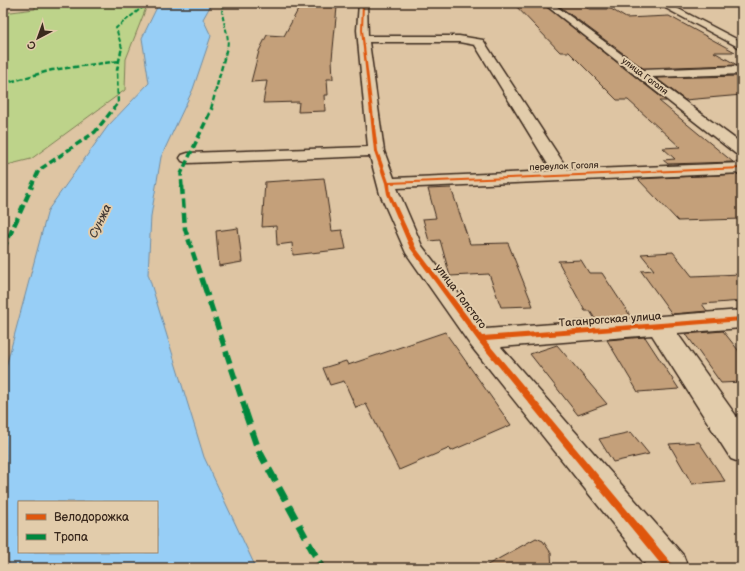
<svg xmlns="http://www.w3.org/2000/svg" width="745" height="571" font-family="'Balsamiq Sans',sans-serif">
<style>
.green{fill:#bdd38a;stroke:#7c7e54}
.water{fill:#97cef6;stroke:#728ca0;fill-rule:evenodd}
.building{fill:#c4a07a;stroke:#3b2a1e}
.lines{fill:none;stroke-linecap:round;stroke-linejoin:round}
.minor-casing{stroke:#3b2a1e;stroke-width:3}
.minor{fill:#e2ccab;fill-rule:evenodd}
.quiet-far5{stroke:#00873e;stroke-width:2;stroke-dasharray:4.5 2;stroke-linecap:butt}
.quiet-far4{stroke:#00873e;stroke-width:2.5;stroke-dasharray:5.5 2.5;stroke-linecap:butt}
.quiet-far3{stroke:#00873e;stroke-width:3.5;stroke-dasharray:7 3.5;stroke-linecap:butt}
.quiet-far2{stroke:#00873e;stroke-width:4.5;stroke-dasharray:9 4.5;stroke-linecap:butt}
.quiet-far1{stroke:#00873e;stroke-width:5.5;stroke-dasharray:12 5.5;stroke-linecap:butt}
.quiet{stroke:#00873e;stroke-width:7;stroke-dasharray:14 7;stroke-linecap:butt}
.cycleway-casing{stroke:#e2ccab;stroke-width:2}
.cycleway{fill:#df570d;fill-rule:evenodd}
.labels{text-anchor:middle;stroke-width:4;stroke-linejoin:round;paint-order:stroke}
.far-street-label{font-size:9px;fill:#3b2a1e;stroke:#e2ccab}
.street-label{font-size:11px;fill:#3b2a1e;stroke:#e2ccab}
.water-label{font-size:12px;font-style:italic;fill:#443a34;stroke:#e2ccab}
</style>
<rect width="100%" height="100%" fill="#dec5a3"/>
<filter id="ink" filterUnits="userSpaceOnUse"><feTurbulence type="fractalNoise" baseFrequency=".025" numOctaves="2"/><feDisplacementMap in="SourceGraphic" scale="8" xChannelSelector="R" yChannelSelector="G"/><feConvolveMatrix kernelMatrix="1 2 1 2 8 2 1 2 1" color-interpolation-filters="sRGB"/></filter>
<g filter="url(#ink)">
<path class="green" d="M35 3H148L126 59 125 90 31 159 3 166V13L35 9Z"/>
<path class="water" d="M159 3H212L203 19 211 36 193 89 161 157 151 216 148 274 204 457 256 568H9L4 374 48 210 108 126 149 83 142 38ZM19 502H157V552H19Z"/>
<g class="building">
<path d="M513 3H542L666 101H659L733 162 668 164 663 160 675 159 663 148 680 147 628 100H617L569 52H560Z"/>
<path d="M555 3H580L589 9H611L626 18 669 16 735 52H714L737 65 643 68Z"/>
<path d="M300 6 337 7 332 59 333 79H327L328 95H324L325 111 298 112 299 102 263 103 267 81 251 82 259 51 267 35 284 36Z"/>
<path d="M742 76V95L685 100 656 78Z"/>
<path d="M742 174V219L678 221 638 179Z"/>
<path d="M324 178 332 231 342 230 346 249 293 255 292 243 277 245 276 226 262 227 265 182Z"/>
<path d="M451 188 470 244 508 243 533 306 501 307 489 274 450 276 440 240 429 241 423 219 436 218 428 189Z"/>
<path d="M238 228 242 262 219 266 216 231Z"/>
<path d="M673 252 692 276 742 274V301L702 304 707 311 672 314 641 271 654 270 641 254Z"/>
<path d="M581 260 589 273H602L631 317 595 319 590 311H585L558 261Z"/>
<path d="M723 331 742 355V382L721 383 686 334Z"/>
<path d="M445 332 511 425 451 451 450 448 399 470 366 404 356 408 344 381 330 385 323 368 346 361 348 365Z"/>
<path d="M645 337 679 389 638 392 607 340Z"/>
<path d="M557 345 607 404 578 415 530 354Z"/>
<path d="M631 432 649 454 613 462 599 439Z"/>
<path d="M699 442 725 481 692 484 669 444Z"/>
<path d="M536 538 543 541 551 553 552 568H482Z"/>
</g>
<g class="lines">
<defs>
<g id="minor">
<path d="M3 3H15L3 7Z"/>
<path d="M359 3H367L368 36H459L483 40 568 170 742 163V173L397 188 422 246 486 329 742 310V328L677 333 742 424V463L731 459 652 335 501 347 683 555 688 568H648L471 346 406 253 380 194 370 156 188 163 182 161 180 158 182 155 188 153 368 147 357 30ZM369 42H459L475 45 552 171 394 178 384 151Z"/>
<path d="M543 3H552L643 70 742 66V74L652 77 742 144V156L736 154Z"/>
<path d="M656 3H667L742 42V49Z"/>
</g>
</defs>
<use href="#minor" class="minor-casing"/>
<use href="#minor" class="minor"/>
<g class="quiet-far5">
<path d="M223 3C219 19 231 33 227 48"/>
<path d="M122 48 116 28 148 3"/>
</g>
<g class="quiet-far4">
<path d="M3 84 52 70 119 61"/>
<path d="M113 109 118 103 117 70 122 47"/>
<path d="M211 109 227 47"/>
</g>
<g class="quiet-far3">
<path d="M31 187 39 170 95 132 114 108"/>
<path d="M182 187 181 174 212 108"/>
</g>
<g class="quiet-far2">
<path d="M182 186 185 229 204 286"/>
<path d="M3 250 32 186"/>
</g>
<path class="quiet-far1" d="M204 285 246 412"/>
<path class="quiet" d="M245 411 258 449 322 568"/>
<defs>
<path id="cycleway" d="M362 3H364L363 30 378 151 389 182 742 167V169L390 184 391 194 416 248 482 336 742 317V321L486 341 673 565 675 568H664L478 341 410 248 387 194 385 183 374 151 361 30Z"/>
</defs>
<use href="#cycleway" class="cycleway-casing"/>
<use href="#cycleway" class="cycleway"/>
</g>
</g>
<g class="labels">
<g class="far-street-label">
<text transform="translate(645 76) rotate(37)" y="3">улица Гоголя</text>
<text transform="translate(564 166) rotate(-2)" y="3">переулок Гоголя</text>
</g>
<g class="street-label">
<text transform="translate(461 296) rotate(53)" y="4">улица Толстого</text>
<text transform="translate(610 319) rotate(-4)" y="4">Таганрогская улица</text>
</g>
<g class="water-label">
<text transform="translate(100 221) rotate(-64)" y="4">Сунжа</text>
</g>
</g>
<rect width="745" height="571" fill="none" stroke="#e2ccab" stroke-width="16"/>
<rect x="8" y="8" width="729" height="555" fill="none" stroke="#3b2a1e" stroke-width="1.5" filter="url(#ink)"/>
<rect x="18" y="501" width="140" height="52" fill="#e2ccab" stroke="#9f8b73"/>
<rect x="26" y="514" width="20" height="6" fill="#df570d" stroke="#9f8b73"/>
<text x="54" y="521" font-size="12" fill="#3b2a1e">Велодорожка</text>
<rect x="26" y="534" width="20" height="6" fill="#00873e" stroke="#9f8b73"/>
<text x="54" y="541" font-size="12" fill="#3b2a1e">Тропа</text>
<g transform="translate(38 38) rotate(221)" stroke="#e2ccab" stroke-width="3" paint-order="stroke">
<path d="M0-3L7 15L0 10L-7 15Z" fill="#3b2a1e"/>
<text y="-6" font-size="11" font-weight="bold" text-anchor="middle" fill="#3b2a1e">С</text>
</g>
</svg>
